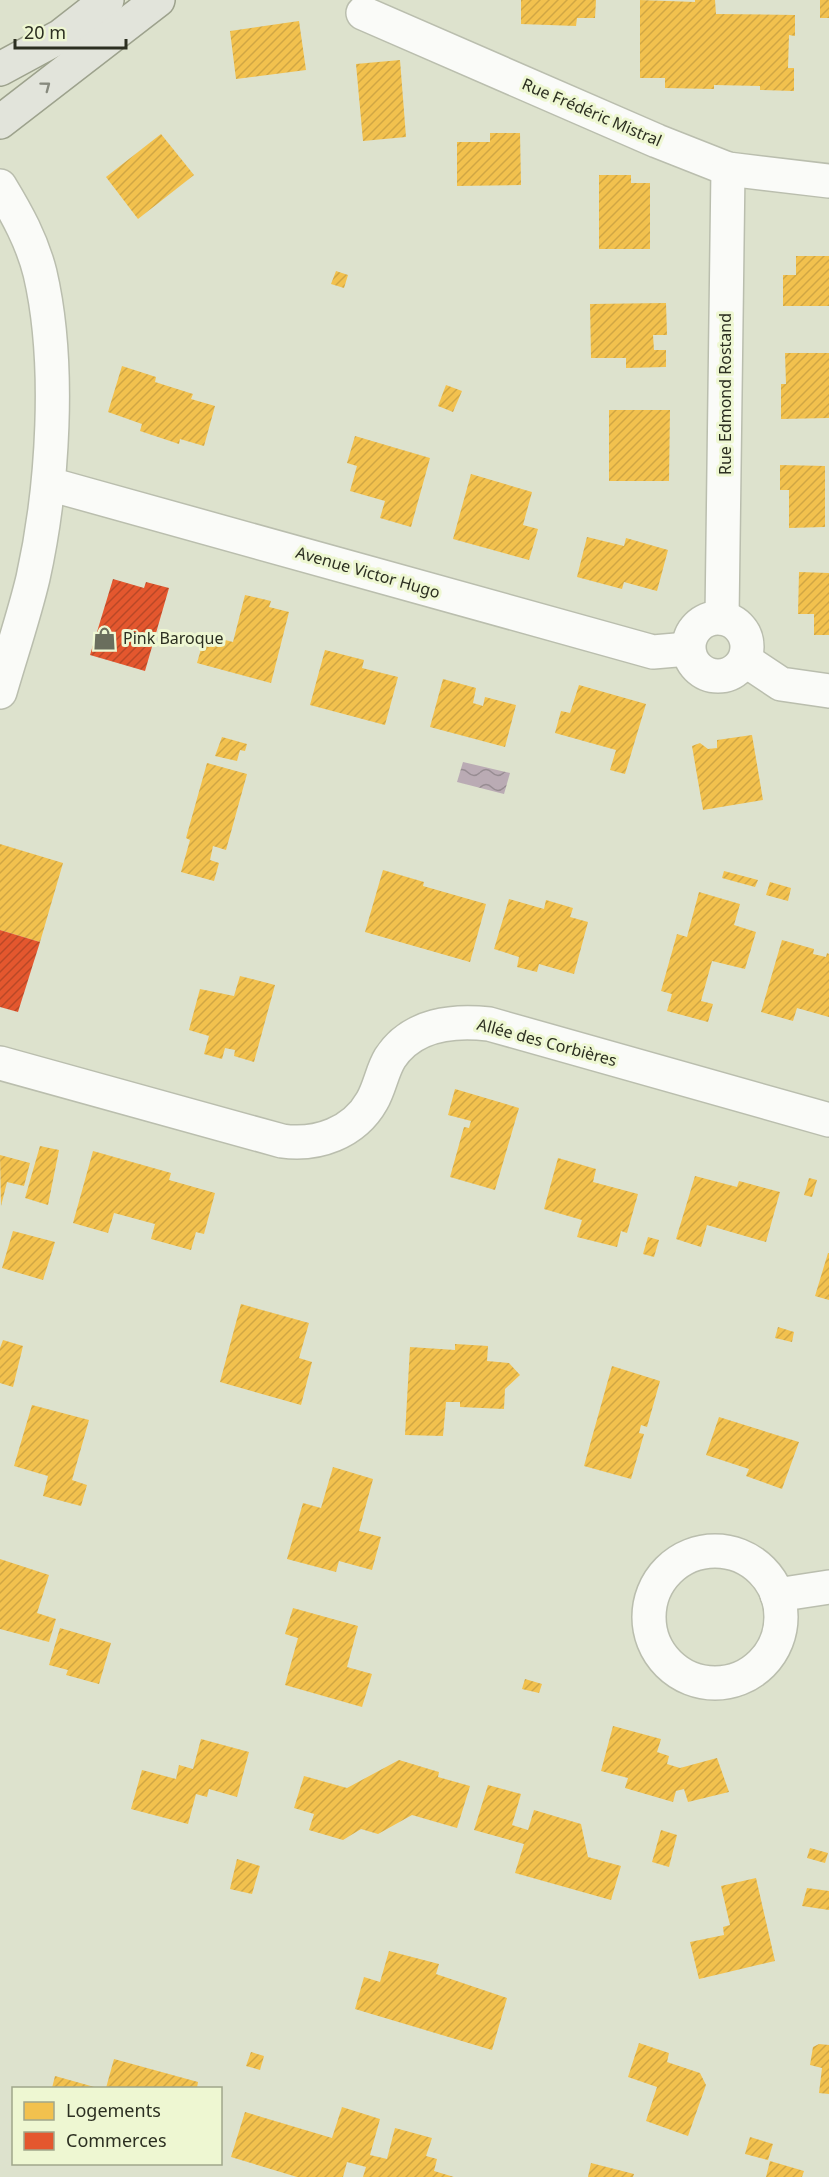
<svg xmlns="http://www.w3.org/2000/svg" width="829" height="2177" font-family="'Noto Sans',sans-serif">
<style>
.water{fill:url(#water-waves)}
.homes{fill:url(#homes-hatch)}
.shops{fill:url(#shops-hatch)}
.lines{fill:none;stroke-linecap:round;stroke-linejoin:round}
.minor-casing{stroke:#babeae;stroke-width:36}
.tertiary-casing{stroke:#babeae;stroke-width:36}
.primary-casing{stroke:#9da28d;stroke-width:36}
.minor{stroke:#fafbf8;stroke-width:33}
.tertiary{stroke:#fafbf8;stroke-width:33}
.primary{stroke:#e2e4db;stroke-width:33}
.oneway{stroke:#878a7e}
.labels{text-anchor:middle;stroke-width:6;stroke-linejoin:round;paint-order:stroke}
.street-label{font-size:16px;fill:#2c2f21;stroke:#eef7d2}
.poi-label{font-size:16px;fill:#2c2f21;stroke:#eef7d2;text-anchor:start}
</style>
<defs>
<pattern id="water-waves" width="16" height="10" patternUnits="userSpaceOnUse" patternTransform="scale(1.5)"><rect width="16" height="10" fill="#baabb4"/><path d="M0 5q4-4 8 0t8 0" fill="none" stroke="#978c92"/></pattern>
<pattern id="homes-hatch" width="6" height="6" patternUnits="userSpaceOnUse" patternTransform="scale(1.5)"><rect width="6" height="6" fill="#f2c14e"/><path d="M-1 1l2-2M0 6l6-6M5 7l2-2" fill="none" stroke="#d0a644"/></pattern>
<pattern id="shops-hatch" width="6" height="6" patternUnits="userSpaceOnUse" patternTransform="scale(1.5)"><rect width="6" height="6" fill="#e4572e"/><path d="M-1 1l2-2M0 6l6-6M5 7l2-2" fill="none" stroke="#b94827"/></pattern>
</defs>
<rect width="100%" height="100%" fill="#dde2cd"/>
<path class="water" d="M463 762 510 773 504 794 457 782Z"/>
<g class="homes">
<path d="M521 0H596L595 18H577L576 26 521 24Z"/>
<path d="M640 0 695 2V0H715L716 14 795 15V36L789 35 788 68H794V91L760 90V86L714 85V89L665 88V78H640Z"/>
<rect x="820" y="0" width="9" height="18"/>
<path d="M299 21 306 70 236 79 230 31Z"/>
<path d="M400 60 406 137 363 141 356 64Z"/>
<path d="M490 133H520L521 185 457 186V142H490Z"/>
<path d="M161 134 194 175 138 219 106 177Z"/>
<path d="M599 175H631V183H650V249H599Z"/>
<path d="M796 256H829V306H783V275H796Z"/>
<path d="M336 271 348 275 344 288 331 284Z"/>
<path d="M666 303 667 335H653L654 350H666V367L626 368V358H591L590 304Z"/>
<path d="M785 353H829V418L781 419V384H786Z"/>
<path d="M122 366 156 377 155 382 193 394 191 399 215 406 204 446 180 439 179 444 140 431 142 424 108 412Z"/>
<path d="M446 385 462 391 453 412 438 406Z"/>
<path d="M609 410H670L669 481H609Z"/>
<path d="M355 436 430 458 411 527 380 518 385 501 350 491 357 466 347 463Z"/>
<path d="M780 465 825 466V527L789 528V490H780Z"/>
<path d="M471 474 532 492 523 525 538 529 529 560 453 539Z"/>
<path d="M587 537 624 546 626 538 668 550 657 591 624 582 622 589 577 577Z"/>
<path d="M799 572 829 573V635H814V614H798Z"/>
<path d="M245 595 271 601 269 607 289 612 271 683 197 663 205 635 233 642Z"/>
<path d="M325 650 364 660 362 668 398 677 385 725 310 705Z"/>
<path d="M443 679 476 688 473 703 483 706 485 697 516 705 505 747 430 727Z"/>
<path d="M579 685 646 704 625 774 610 770 616 750 555 733 561 711 570 713Z"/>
<path d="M752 735 763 800 703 810 692 746 700 743 708 749 717 748V740Z"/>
<path d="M222 737 247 744 245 751 240 750 237 761 215 756Z"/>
<path d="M207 763 247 774 226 850 213 846 210 860 219 863 214 881 181 872 190 840 186 838Z"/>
<path d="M0 844 63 863 40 942 0 930Z"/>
<path d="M383 870 424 882 423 886 486 904 470 962 365 932Z"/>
<path d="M724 871 758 880 755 887 722 878Z"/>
<path d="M770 882 791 888 788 901 766 895Z"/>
<path d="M699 892 740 904 734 925 756 932 745 969 712 961 701 1001 713 1004 708 1022 667 1011 672 994 661 991 677 934 687 937Z"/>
<path d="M509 899 544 909 546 900 573 908 570 917 588 922 574 974 539 964 537 972 517 967 519 957 494 949Z"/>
<path d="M782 940 814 949 813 954 826 957 827 953 829 954V1017L797 1008 793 1021 761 1012Z"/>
<path d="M240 976 275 985 254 1062 234 1056 235 1050 225 1048 222 1059 204 1054 209 1036 189 1030 200 989 234 996Z"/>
<path d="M455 1089 519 1108 495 1190 450 1177 464 1127 469 1128 471 1121 448 1115Z"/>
<path d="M40 1146 59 1150 48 1205 25 1198Z"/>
<path d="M93 1151 171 1173 169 1180 215 1193 204 1234 196 1232 191 1250 151 1239 155 1224 114 1213 108 1233 73 1223Z"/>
<path d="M0 1155 30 1163 24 1186 7 1182 1 1206Z"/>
<path d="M558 1158 596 1169 593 1182 638 1194 627 1233 621 1231 617 1247 577 1237 582 1220 544 1209Z"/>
<path d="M695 1176 737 1187 739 1181 780 1192 766 1242 707 1225 701 1247 676 1239Z"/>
<path d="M809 1178 817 1180 812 1197 804 1195Z"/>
<path d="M13 1231 55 1242 43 1280 2 1268Z"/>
<path d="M648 1237 659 1240 654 1257 643 1254Z"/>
<path d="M828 1253H829V1300L815 1296Z"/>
<path d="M241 1304 309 1323 299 1358 312 1362 301 1405 220 1382Z"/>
<path d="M778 1327 794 1332 792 1342 775 1338Z"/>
<path d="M3 1340 23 1346 13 1387 0 1383V1348Z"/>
<path d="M455 1344 488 1346 487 1361 509 1363 520 1375 505 1389 504 1409 460 1407V1402H446L443 1436 405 1435 410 1347 455 1350Z"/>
<path d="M612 1366 660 1381 647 1427 641 1425 639 1433 644 1434 631 1479 584 1466Z"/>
<path d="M32 1405 89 1420 72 1480 87 1485 81 1506 43 1496 48 1476 14 1466Z"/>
<path d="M719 1417 799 1442 782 1489 746 1476 749 1469 706 1455Z"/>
<path d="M333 1467 373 1479 359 1531 381 1537 372 1570 339 1561 336 1572 287 1559 303 1503 321 1508Z"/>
<path d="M0 1559 49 1575 37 1613 56 1619 49 1642 0 1629Z"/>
<path d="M293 1608 358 1626 347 1667 372 1674 362 1707 285 1685 298 1638 285 1634Z"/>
<path d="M60 1628 111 1643 99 1684 66 1675 68 1670 49 1665Z"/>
<path d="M525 1679 542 1684 539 1693 522 1689Z"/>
<path d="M613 1726 661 1739 657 1752 669 1756 667 1764 680 1768 717 1758 729 1792 688 1802 684 1789 676 1791 673 1802 625 1788 628 1778 601 1771Z"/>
<path d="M201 1739 249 1752 237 1797 209 1789 207 1797 196 1794 188 1824 131 1809 142 1770 176 1779 179 1765 193 1769Z"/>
<path d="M399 1760 439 1772 438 1777 470 1786 457 1828 412 1815 378 1834 361 1829 343 1840 309 1830 314 1814 294 1808 304 1776 347 1788Z"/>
<path d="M488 1785 521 1794 512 1825 528 1830 534 1810 581 1824 588 1857 621 1866 611 1900 515 1873 524 1844 474 1830Z"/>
<path d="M661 1830 677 1835 669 1867 652 1862Z"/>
<path d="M810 1848 828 1853 825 1863 807 1858Z"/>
<path d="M237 1859 260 1866 252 1894 230 1889Z"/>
<path d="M756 1878 775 1961 699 1979 690 1942 724 1935 723 1927 730 1925 721 1886Z"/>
<path d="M807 1888 829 1891V1910L802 1906Z"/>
<path d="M389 1951 439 1964 436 1974 507 1998 492 2050 355 2009 364 1977 380 1982Z"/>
<path d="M639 2043 669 2053 667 2062 700 2073 706 2085 688 2136 646 2121 657 2087 628 2077Z"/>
<path d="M819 2044 829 2045V2094L819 2093 822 2068 810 2065 813 2047Z"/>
<path d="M251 2052 264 2056 260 2070 246 2066Z"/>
<path d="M114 2059 198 2082 197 2088H106Z"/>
<path d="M55 2076 98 2088H52Z"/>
<path d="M342 2107 380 2119 370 2155 387 2159 395 2128 432 2138 426 2156 437 2159 434 2171 454 2177H363L366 2167 347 2162 343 2177H297L231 2157 245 2112 332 2138Z"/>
<path d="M750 2137 773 2144 768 2160 745 2154Z"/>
<path d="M770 2161 804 2171 802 2177H766Z"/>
<path d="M591 2163 634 2174 633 2177H588Z"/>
</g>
<g class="shops">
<path d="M113 579 144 588 146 582 169 588 145 671 90 655Z"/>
<path d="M0 930 40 942 18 1012 0 1007Z"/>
</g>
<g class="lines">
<defs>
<g id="minor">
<path d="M363 13 657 141 728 169 829 181"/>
<path d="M49 484 653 652 688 649"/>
<circle cx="718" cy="647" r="29"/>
<path d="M722 618 728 169"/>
<path d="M745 660 781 684 829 691"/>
<path d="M0 1063 282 1141C317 1146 354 1133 372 1101 380 1087 382 1071 390 1058 412 1024 454 1020 489 1024L829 1120"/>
<circle cx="715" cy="1617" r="66"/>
<path d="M777 1595 829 1587"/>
</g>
<path id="tertiary" d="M0 186C17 214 32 241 40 273 61 363 53 488 33 578 24 616 11 654 0 692"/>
<g id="primary">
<path d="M0 69 61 36 107 0"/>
<path d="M0 122 158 0"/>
</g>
</defs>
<use href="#minor" class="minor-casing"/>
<use href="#tertiary" class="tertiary-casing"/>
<use href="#primary" class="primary-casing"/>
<use href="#minor" class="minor"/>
<use href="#tertiary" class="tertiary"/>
<use href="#primary" class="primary"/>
</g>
<defs><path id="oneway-chevron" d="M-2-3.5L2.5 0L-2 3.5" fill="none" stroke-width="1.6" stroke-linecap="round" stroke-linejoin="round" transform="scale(1.5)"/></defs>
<use class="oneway" href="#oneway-chevron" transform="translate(46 86) rotate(-37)"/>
<defs>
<symbol id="shop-bare" viewBox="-9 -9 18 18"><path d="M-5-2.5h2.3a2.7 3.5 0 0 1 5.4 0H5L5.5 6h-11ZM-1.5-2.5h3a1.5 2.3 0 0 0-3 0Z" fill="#6a6e5d" stroke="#eef7d2" stroke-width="2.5" paint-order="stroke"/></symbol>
</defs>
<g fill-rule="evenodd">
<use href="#shop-bare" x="88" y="622" width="33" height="33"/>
</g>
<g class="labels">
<g class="street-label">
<text transform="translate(592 112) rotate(23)" y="6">Rue Frédéric Mistral</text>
<text transform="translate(725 394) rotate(-90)" y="6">Rue Edmond Rostand</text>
<text transform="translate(368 572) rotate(16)" y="6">Avenue Victor Hugo</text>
<text transform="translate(547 1042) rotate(15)" y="6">Allée des Corbières</text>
</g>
<g class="poi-label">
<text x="123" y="644">Pink Baroque</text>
</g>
</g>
<rect x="12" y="2087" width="210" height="78" fill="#eef7d2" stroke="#a0a78b" stroke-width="1.5"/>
<rect x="24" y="2102" width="30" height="18" fill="#f2c14e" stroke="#a0a78b" stroke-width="1.5"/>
<text x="66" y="2117" font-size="18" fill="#2c2f21">Logements</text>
<rect x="24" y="2132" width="30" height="18" fill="#e4572e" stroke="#a0a78b" stroke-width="1.5"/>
<text x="66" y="2147" font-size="18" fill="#2c2f21">Commerces</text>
<path d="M15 39v9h111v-9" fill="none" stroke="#2c2f21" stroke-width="3"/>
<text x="24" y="39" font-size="18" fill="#2c2f21" stroke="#eef7d2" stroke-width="4.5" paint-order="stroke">20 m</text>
</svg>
